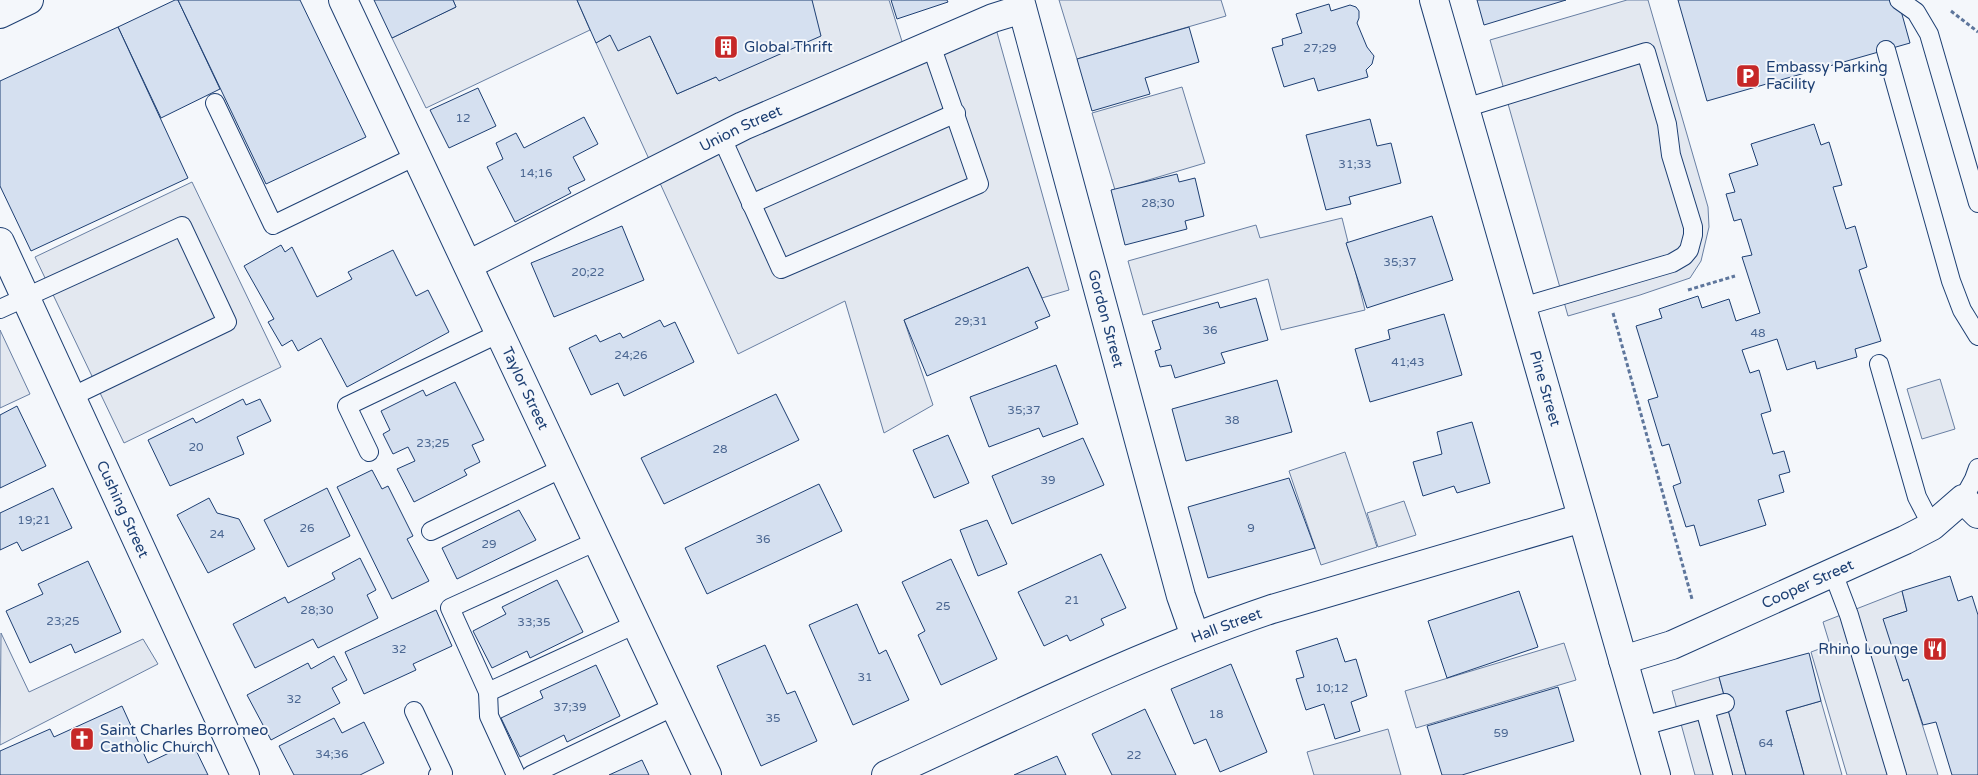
<svg xmlns="http://www.w3.org/2000/svg" width="1978" height="775" font-family="'Varela Round',sans-serif">
<style>
.parking{fill:#e3e8f0;stroke:#687fa3}
.building{fill:#d5e0f0;stroke:#1d3f73}
.lines{fill:none;stroke-linecap:round;stroke-linejoin:round}
.lane-casing{stroke:#1d3f73;stroke-width:20}
.street-casing{stroke:#1d3f73;stroke-width:30}
.secondary-casing{stroke:#1d3f73;stroke-width:30}
.primary-casing{stroke:#1d3f73;stroke-width:30}
.path{stroke:#5e769c;stroke-width:3;stroke-dasharray:4 2.5;stroke-linecap:butt}
.lane{stroke:#f4f7fb;stroke-width:18}
.street{stroke:#f4f7fb;stroke-width:28}
.secondary{stroke:#f4f7fb;stroke-width:28}
.primary{stroke:#f4f7fb;stroke-width:28}
.labels{text-anchor:middle;stroke-width:4;stroke-linejoin:round;paint-order:stroke}
.number-label{font-size:12px;fill:#4b6792}
.poi-label{font-size:15px;fill:#1d3f73;stroke:#f4f7fb;text-anchor:start}
.street-label{font-size:15px;fill:#1d3f73;stroke:#f4f7fb}
</style>
<rect width="100%" height="100%" fill="#f4f7fb"/>
<g class="parking">
<path d="M453 0H577L590 30 426 108 392 38 456 7Z"/>
<path d="M812 0H889L905 51 993 18 1069 290 1042 298 1028 267 904 320 933 405 884 433 845 301 738 354 596 43 610 35 650 36 677 94 716 77Z"/>
<path d="M1059 0H1221L1226 16 1077 59Z"/>
<path d="M1627 0H1648L1708 207 1709 227 1701 261 1690 278 1640 295 1568 316 1490 40Z"/>
<path d="M1182 87 1205 163 1115 190 1092 113Z"/>
<path d="M192 182 281 367 124 443 35 257Z"/>
<path d="M1342 218 1365 310 1281 330 1268 279 1143 315 1128 261 1256 225 1260 238Z"/>
<path d="M0 330 30 394 0 408Z"/>
<path d="M1940 379 1955 429 1922 439 1907 389Z"/>
<path d="M1345 452 1377 547 1321 565 1289 471Z"/>
<path d="M1404 501 1416 535 1378 547 1367 513Z"/>
<path d="M1902 591 1907 611 1884 619 1903 681 1908 679 1938 775H1847L1811 652 1830 645 1823 622Z"/>
<path d="M1 633 29 692 143 639 158 664 0 745Z"/>
<path d="M1564 643 1576 680 1416 728 1405 691Z"/>
<path d="M1719 677 1746 775H1695L1672 691Z"/>
<path d="M1821 701 1842 775H1804L1786 711Z"/>
<path d="M1388 729 1401 775H1314L1307 752Z"/>
</g>
<g class="building">
<path d="M175 0H178L220 89 161 118 118 27Z"/>
<path d="M178 0H300L366 137 266 184Z"/>
<path d="M374 0H453L456 7 392 38Z"/>
<path d="M577 0H812L821 36 719 81 716 77 677 94 650 36 618 51 610 35 596 43Z"/>
<path d="M891 0H947L948 2 897 19Z"/>
<path d="M1477 0H1566L1484 25Z"/>
<path d="M1678 0H1898L1910 43 1707 101Z"/>
<path d="M1329 4 1331 11 1350 5 1356 7 1359 11V18L1357 23 1367 47 1374 56 1372 64 1366 70 1368 77 1318 91 1314 78 1284 87 1272 48 1283 45 1282 39 1302 33 1296 14Z"/>
<path d="M118 27 188 178 31 251 0 186V81Z"/>
<path d="M1189 27 1199 62 1145 78 1150 94 1092 111 1077 59Z"/>
<path d="M478 88 496 126 449 148 430 110Z"/>
<path d="M584 117 598 144 573 157 585 180 568 188 571 193 515 222 487 167 503 159 496 143 516 133 524 148Z"/>
<path d="M1370 119 1377 146 1391 143 1401 183 1349 197 1351 204 1326 210 1306 135Z"/>
<path d="M1814 124 1821 145 1829 142 1842 185 1833 187 1846 229 1855 226 1867 267 1859 270 1881 341 1855 349 1857 357 1817 369 1815 361 1787 370 1777 339 1742 350 1750 373 1759 370 1771 411 1761 414 1773 454 1784 451 1790 472 1779 475 1784 492 1758 500 1766 525 1700 546 1694 525 1686 527 1673 486 1681 483 1669 444 1662 446 1648 400 1658 397 1636 326 1662 318 1659 309 1698 296 1702 308 1729 299 1736 321 1760 313 1742 257 1752 255 1741 219 1734 221 1726 194 1735 192 1729 174 1758 165 1751 144Z"/>
<path d="M1177 174 1179 182 1195 178 1204 216 1185 221 1187 229 1125 245 1111 190Z"/>
<path d="M1432 216 1453 280 1367 308 1346 243Z"/>
<path d="M622 226 644 280 554 317 531 263Z"/>
<path d="M281 245 285 252 292 247 317 297 352 279 348 272 393 250 416 296 428 290 449 332 347 387 321 338 298 351 292 340 282 346 268 322 274 319 244 266Z"/>
<path d="M1028 267 1050 316 1035 322 1038 328 927 376 904 320Z"/>
<path d="M1256 298 1268 340 1221 353 1225 363 1175 378 1171 365 1160 367 1155 351 1161 349 1152 321 1218 302 1220 308Z"/>
<path d="M1444 314 1462 375 1370 402 1355 349 1390 339 1388 330Z"/>
<path d="M660 320 664 327 675 322 694 362 624 396 618 383 591 395 569 348 596 335 600 342 620 333 623 338Z"/>
<path d="M1056 365 1078 424 1043 437 1039 428 989 447 970 397Z"/>
<path d="M1277 380 1292 432 1186 461 1172 409Z"/>
<path d="M455 382 484 440 472 445 480 462 464 470 467 475 414 502 397 469 415 461 408 447 393 454 383 434 390 430 381 411 423 390 426 396Z"/>
<path d="M776 394 799 440 664 504 641 458Z"/>
<path d="M243 399 246 405 260 399 271 421 237 437 244 454 170 486 148 440 193 418 196 423Z"/>
<path d="M17 406 46 466 0 488V415Z"/>
<path d="M1472 422 1490 483 1457 493 1454 486 1423 496 1413 462 1442 454 1437 432Z"/>
<path d="M948 435 969 483 934 498 913 450Z"/>
<path d="M1083 438 1104 485 1012 524 992 476Z"/>
<path d="M372 470 382 489 388 486 413 536 407 539 429 581 392 599 337 487Z"/>
<path d="M1289 478 1315 548 1208 578 1188 507Z"/>
<path d="M819 484 842 531 707 594 685 548Z"/>
<path d="M53 488 72 528 22 551 17 542 0 550V513Z"/>
<path d="M327 488 350 536 288 567 264 520Z"/>
<path d="M209 498 217 513 239 519 255 549 208 573 177 515Z"/>
<path d="M519 510 536 540 457 579 442 548Z"/>
<path d="M987 520 1007 564 978 576 960 530Z"/>
<path d="M1101 554 1126 608 1101 619 1104 625 1070 641 1067 635 1044 646 1018 592Z"/>
<path d="M360 558 376 590 367 595 378 618 318 648 313 639 255 668 233 624 285 597 288 603 335 579 332 573Z"/>
<path d="M951 559 997 659 941 685 918 635 925 631 902 582Z"/>
<path d="M88 561 121 632 75 653 71 644 30 663 6 611 43 594 38 584Z"/>
<path d="M1950 576 1958 601 1972 596 1978 615V775H1952L1936 722 1923 725 1908 679 1903 681 1883 619 1907 611 1902 591Z"/>
<path d="M557 580 583 632 530 658 527 651 492 668 473 631 506 614 502 607Z"/>
<path d="M1519 591 1538 647 1447 678 1428 621Z"/>
<path d="M857 604 879 654 886 650 909 700 853 725 809 625Z"/>
<path d="M436 610 452 646 413 664 416 670 364 694 345 652Z"/>
<path d="M1337 638 1345 662 1356 659 1367 696 1351 702 1360 731 1335 739 1324 704 1306 710 1296 679 1304 677 1296 651Z"/>
<path d="M765 645 787 694 795 691 817 741 761 766 717 666Z"/>
<path d="M1809 653 1821 701 1786 711 1804 775H1746L1719 677Z"/>
<path d="M334 656 347 680 332 688 340 703 271 740 247 695 308 663 311 669Z"/>
<path d="M1231 664 1267 752 1220 772 1206 739 1194 744 1171 689Z"/>
<path d="M596 665 620 716 567 742 564 735 520 757 501 718 543 698 540 691Z"/>
<path d="M1558 687 1574 741 1462 775H1442L1427 726Z"/>
<path d="M122 706 148 763 192 742 208 775H0V751L50 729 54 737Z"/>
<path d="M1145 709 1176 775H1112L1092 734Z"/>
<path d="M334 718 342 733 364 722 384 763 360 775H294L279 746Z"/>
<path d="M1057 756 1066 775H1014Z"/>
<path d="M642 760 649 775H609Z"/>
</g>
<g class="lines">
<defs>
<g id="lane">
<path d="M1899 0 1916 12 1929 34 1978 203"/>
<path d="M1886 50 1951 281 1962 310 1978 336"/>
<path d="M215 103 273 225 416 156"/>
<path d="M1465 108 1646 52 1667 124 1671 155 1693 227V235L1689 250 1684 256 1672 263 1522 307"/>
<path d="M721 136 781 269 979 184 931 45"/>
<path d="M751 204 956 113"/>
<path d="M0 309 182 226 227 322 71 397"/>
<path d="M1879 364 1917 497 1932 526"/>
<path d="M369 452 347 406 500 333"/>
<path d="M1963 499 1974 479 1978 468"/>
<path d="M431 531 563 468"/>
<path d="M597 541 450 608 488 692 636 624"/>
<path d="M1833 573 1849 615 1897 775"/>
<path d="M488 692 489 716 516 775"/>
<path d="M1705 709 1723 775"/>
<path d="M414 711 443 773 438 775"/>
<path d="M1643 726 1725 703"/>
<path d="M531 775 675 706"/>
</g>
<g id="street">
<path id="s1" d="M343 0 707 775"/>
<path id="s2" d="M1020 0 1181 596 1195 636"/>
<path id="s3" d="M0 242 245 775"/>
<path id="s4" d="M468 265 743 126 993 18 1022 9"/>
<path id="s5" d="M1623 660 1672 645 1905 540 1932 526 1963 499 1978 514"/>
<path id="s6" d="M886 775C1013 717 1139 654 1272 609L1582 518"/>
</g>
<g id="secondary">
<path id="s7" d="M1434 0 1656 775"/>
</g>
<path id="primary" d="M0 14 29 0"/>
</defs>
<use href="#lane" class="lane-casing"/>
<use href="#street" class="street-casing"/>
<use href="#secondary" class="secondary-casing"/>
<use href="#primary" class="primary-casing"/>
<g class="path">
<path d="M1951 11 1978 32"/>
<path d="M1688 290 1735 276"/>
<path d="M1613 313 1692 599"/>
</g>
<use href="#lane" class="lane"/>
<use href="#street" class="street"/>
<use href="#secondary" class="secondary"/>
<use href="#primary" class="primary"/>
</g>
<defs>
<symbol id="building-square" viewBox="-11 -11 22 22"><rect x="-9" y="-9" width="18" height="18" rx="4" fill="#c62828" stroke="#f4f7fb"/><path d="M-4-6H4V6H1V3H-1V6H-4ZM-2.5-4.3h1.7v1.8h-1.7ZM.8-4.3h1.7v1.8H.8ZM-2.5-1h1.7V.8h-1.7ZM.8-1h1.7V.8H.8Z" fill="#fff"/></symbol>
<symbol id="parking-square" viewBox="-11 -11 22 22"><rect x="-9" y="-9" width="18" height="18" rx="4" fill="#c62828" stroke="#f4f7fb"/><path d="M-3.5-5.5H1a3.5 3.5 0 0 1 0 7H-1V5.5H-3.5ZM-1-3.4V-.6H.8a1.4 1.4 0 0 0 0-2.8Z" fill="#fff"/></symbol>
<symbol id="restaurant-square" viewBox="-11 -11 22 22"><rect x="-9" y="-9" width="18" height="18" rx="4" fill="#c62828" stroke="#f4f7fb"/><path d="M-5-6h1v4h1v-4h1v4h1v-4h1v5L-1.5 .5V6h-2V.5L-5-1ZM5-6V6H3V1.5H1.5Q1.5-4 5-6Z" fill="#fff"/></symbol>
<symbol id="church-square" viewBox="-11 -11 22 22"><rect x="-9" y="-9" width="18" height="18" rx="4" fill="#c62828" stroke="#f4f7fb"/><path d="M-1.2-6h2.4v3.5h3.3v2.4h-3.3V6h-2.4V-.1h-3.3v-2.4h3.3Z" fill="#fff"/></symbol>
</defs>
<g fill-rule="evenodd">
<use href="#building-square" x="712" y="33" width="28" height="28"/>
<use href="#parking-square" x="1734" y="62" width="28" height="28"/>
<use href="#restaurant-square" x="1921" y="635" width="28" height="28"/>
<use href="#church-square" x="68" y="725" width="28" height="28"/>
</g>
<g class="labels">
<g class="number-label">
<text x="1320" y="52">27;29</text>
<text x="463" y="122">12</text>
<text x="1355" y="168">31;33</text>
<text x="536" y="177">14;16</text>
<text x="1158" y="207">28;30</text>
<text x="1400" y="266">35;37</text>
<text x="588" y="276">20;22</text>
<text x="971" y="325">29;31</text>
<text x="1210" y="334">36</text>
<text x="1758" y="337">48</text>
<text x="631" y="359">24;26</text>
<text x="1408" y="366">41;43</text>
<text x="1024" y="414">35;37</text>
<text x="1232" y="424">38</text>
<text x="433" y="447">23;25</text>
<text x="196" y="451">20</text>
<text x="720" y="453">28</text>
<text x="1048" y="484">39</text>
<text x="34" y="524">19;21</text>
<text x="307" y="532">26</text>
<text x="1251" y="532">9</text>
<text x="217" y="538">24</text>
<text x="763" y="543">36</text>
<text x="489" y="548">29</text>
<text x="1072" y="604">21</text>
<text x="943" y="610">25</text>
<text x="317" y="614">28;30</text>
<text x="63" y="625">23;25</text>
<text x="534" y="626">33;35</text>
<text x="399" y="653">32</text>
<text x="865" y="681">31</text>
<text x="1332" y="692">10;12</text>
<text x="294" y="703">32</text>
<text x="570" y="711">37;39</text>
<text x="1216" y="718">18</text>
<text x="773" y="722">35</text>
<text x="1501" y="737">59</text>
<text x="1766" y="747">64</text>
<text x="332" y="758">34;36</text>
<text x="1134" y="759">22</text>
</g>
<g class="poi-label">
<text x="744" y="52">Global Thrift</text>
<text x="1766" y="72">Embassy Parking<tspan x="1766" dy="17">Facility</tspan></text>
<text x="1918" y="654" text-anchor="end">Rhino Lounge</text>
<text x="100" y="735">Saint Charles Borromeo<tspan x="100" dy="17">Catholic Church</tspan></text>
</g>
<g class="street-label">
<text dy="5" stroke="none"><textPath href="#s4" startOffset="305">Union Street</textPath></text>
<text dy="5" stroke="none"><textPath href="#s2" startOffset="330">Gordon Street</textPath></text>
<text dy="5" stroke="none"><textPath href="#s7" startOffset="404">Pine Street</textPath></text>
<text dy="5" stroke="none"><textPath href="#s1" startOffset="429">Taylor Street</textPath></text>
<text dy="5" stroke="none"><textPath href="#s3" startOffset="294">Cushing Street</textPath></text>
<text dy="5" stroke="none"><textPath href="#s5" startOffset="200">Cooper Street</textPath></text>
<text dy="5" stroke="none"><textPath href="#s6" startOffset="372">Hall Street</textPath></text>
</g>
</g>
</svg>
